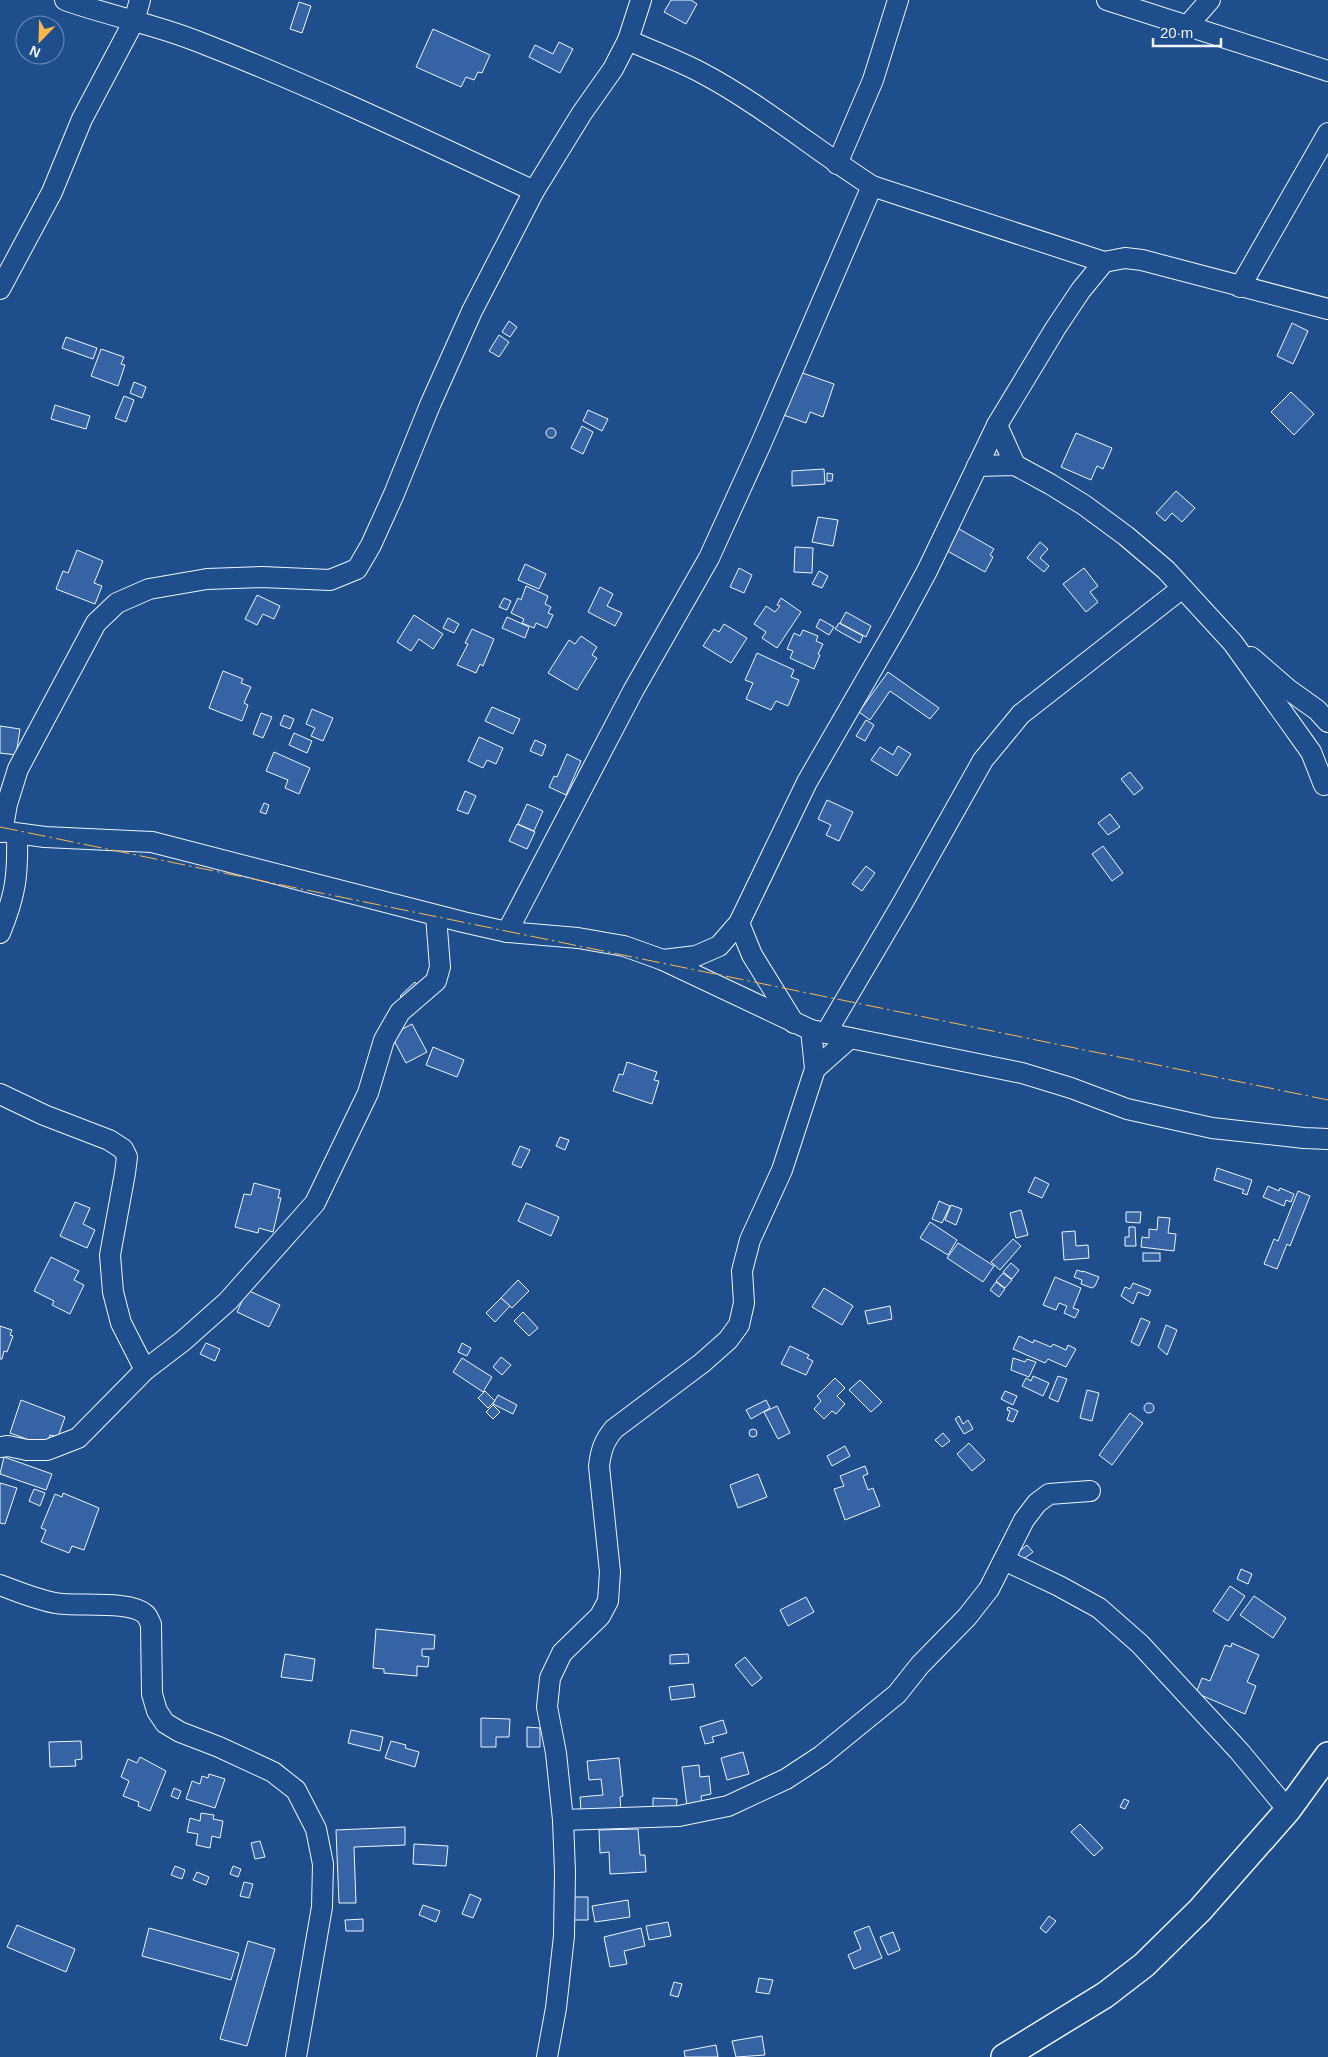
<svg xmlns="http://www.w3.org/2000/svg" width="1328" height="2057" font-family="Helvetica,sans-serif">
<style>
.building{fill:#3563a3;stroke:#f2f6ff}
.lines{fill:none;stroke-linecap:round;stroke-linejoin:round}
.minor-casing{stroke:#f2f6ff;stroke-width:22}
.tertiary-casing{stroke:#f2f6ff;stroke-width:28}
.minor{stroke:#1f4e8c;stroke-width:20}
.tertiary{stroke:#1f4e8c;stroke-width:25}
.power{stroke:#ffb74d;stroke-width:1;stroke-dasharray:18 4 2.5 4;stroke-linecap:butt}
</style>
<rect width="100%" height="100%" fill="#1f4e8c"/>
<g class="building">
<path d="M671 0H691L697 4 686 24 664 12Z"/>
<path d="M299 2 311 6 302 33 290 29Z"/>
<path d="M433 29 490 55 482 73 478 72 474 80 466 77 461 87 416 67Z"/>
<path d="M559 42 573 49 560 73 529 57 535 45 553 54Z"/>
<path d="M509 321 517 327 510 337 502 332Z"/>
<path d="M1292 323 1308 331 1293 364 1277 356Z"/>
<path d="M499 335 509 342 499 357 489 351Z"/>
<path d="M66 337 97 348 93 359 62 348Z"/>
<path d="M101 349 124 357 121 364 125 365 118 386 91 376Z"/>
<path d="M794 370 834 384 823 417 810 412 806 423 778 413Z"/>
<path d="M134 382 146 387 142 398 130 393Z"/>
<path d="M1291 392 1314 414 1294 435 1271 412Z"/>
<path d="M124 396 134 400 126 422 115 418Z"/>
<path d="M55 405 90 416 86 429 51 419Z"/>
<path d="M588 410 608 419 602 431 583 421Z"/>
<path d="M582 426 593 432 583 454 571 448Z"/>
<circle cx="551" cy="433" r="5"/>
<path d="M1076 433 1112 448 1103 469 1097 466 1091 480 1061 467Z"/>
<path d="M824 469 825 484 792 486V471Z"/>
<path d="M827 473 833 474 832 481H827Z"/>
<path d="M1176 491 1195 508 1182 522 1172 513 1165 521 1156 513Z"/>
<path d="M818 517 838 520 833 546 812 542Z"/>
<path d="M954 526 994 549 990 555 993 557 985 572 942 548Z"/>
<path d="M1040 542 1048 549 1040 558 1049 566 1044 572 1027 558Z"/>
<path d="M795 547 813 548 812 573 794 572Z"/>
<path d="M77 550 103 561 94 583 102 586 95 604 56 589 63 571 68 573Z"/>
<path d="M525 564 546 574 539 589 518 580Z"/>
<path d="M739 568 752 575 744 593 730 587Z"/>
<path d="M1084 568 1098 586 1090 592 1098 602 1086 612 1063 584Z"/>
<path d="M819 571 828 576 822 588 812 584Z"/>
<path d="M526 586 548 596 545 604 551 607 548 613 553 615 547 628 536 623 534 628 522 623 524 619 511 613 518 598 521 600Z"/>
<path d="M600 587 613 594 607 606 622 613 615 626 588 612Z"/>
<path d="M257 595 280 606 274 619 263 614 257 625 245 619Z"/>
<path d="M504 598 511 601 507 610 499 607Z"/>
<path d="M781 598 801 612 777 648 762 638 766 632 754 624 766 606 775 612 780 606 777 605Z"/>
<path d="M846 612 871 626 866 637 840 623Z"/>
<path d="M414 615 443 634 433 649 419 639 411 651 397 642Z"/>
<path d="M507 617 529 627 525 638 502 628Z"/>
<path d="M448 618 459 624 454 633 443 628Z"/>
<path d="M820 619 834 627 829 635 816 627Z"/>
<path d="M839 623 863 636 860 643 835 629Z"/>
<path d="M724 624 747 638 731 663 703 646 714 629 719 632Z"/>
<path d="M472 629 494 639 483 666 480 664 476 673 457 665 468 644 465 643Z"/>
<path d="M803 630 818 636 816 641 823 644 818 654 820 655 814 669 790 658 793 651 787 649 794 633 800 636Z"/>
<path d="M581 636 597 647 592 655 597 658 577 690 548 673 569 640 575 644Z"/>
<path d="M757 653 794 670 791 677 799 680 788 706 776 701 771 710 746 699 753 683 745 680Z"/>
<path d="M223 671 243 679 241 683 251 687 244 703 248 705 242 721 209 708Z"/>
<path d="M888 672 939 708 930 719 890 691 870 720 859 712Z"/>
<path d="M492 707 520 719 513 734 485 721Z"/>
<path d="M312 709 333 718 323 741 311 736 315 728 306 724Z"/>
<path d="M261 713 272 717 263 738 253 734Z"/>
<path d="M284 715 294 719 290 729 280 725Z"/>
<path d="M866 720 874 725 865 741 856 736Z"/>
<path d="M0 726 20 729 16 755 0 753Z"/>
<path d="M294 733 312 741 307 753 289 745Z"/>
<path d="M479 737 503 748 496 764 487 760 483 768 468 761Z"/>
<path d="M535 740 546 745 542 756 530 751Z"/>
<path d="M898 746 911 754 897 776 871 760 880 747 893 755Z"/>
<path d="M274 752 310 768 299 794 285 788 288 780 266 771Z"/>
<path d="M567 754 581 761 566 795 549 787 554 776 557 777Z"/>
<path d="M1130 772 1143 788 1134 795 1121 779Z"/>
<path d="M465 791 476 796 468 814 457 810Z"/>
<path d="M827 800 853 812 839 841 826 835 831 825 818 819Z"/>
<path d="M264 803 269 805 266 814 260 812Z"/>
<path d="M527 804 543 811 534 831 518 824Z"/>
<path d="M1110 814 1120 827 1108 835 1098 823Z"/>
<path d="M517 824 535 832 527 849 509 841Z"/>
<path d="M1103 846 1123 873 1112 881 1092 854Z"/>
<path d="M866 866 875 873 862 891 852 884Z"/>
<path d="M415 982 421 989 407 1003 400 996Z"/>
<path d="M412 1024 427 1052 406 1063 391 1035Z"/>
<path d="M433 1047 464 1060 457 1077 426 1065Z"/>
<path d="M627 1062 657 1072 654 1080 659 1081 652 1104 613 1091 619 1074 623 1075Z"/>
<path d="M560 1137 569 1140 565 1150 556 1146Z"/>
<path d="M520 1146 530 1150 521 1168 512 1164Z"/>
<path d="M1217 1168 1252 1180 1247 1195 1242 1193 1244 1190 1214 1180Z"/>
<path d="M1035 1177 1049 1184 1042 1198 1028 1192Z"/>
<path d="M254 1183 280 1190 278 1198H281L273 1232 259 1228 258 1233 235 1227 244 1194 251 1195Z"/>
<path d="M1268 1186 1279 1191 1280 1188 1294 1194 1291 1202 1286 1200 1284 1206 1263 1197Z"/>
<path d="M1298 1191 1310 1196 1290 1246 1287 1244 1277 1269 1264 1264 1274 1239 1278 1241Z"/>
<path d="M939 1201 950 1206 942 1223 932 1219Z"/>
<path d="M75 1202 90 1208 83 1224 95 1230 87 1248 60 1236Z"/>
<path d="M526 1203 559 1217 551 1236 518 1221Z"/>
<path d="M951 1205 962 1209 956 1225 945 1220Z"/>
<path d="M1021 1210 1028 1235 1016 1238 1010 1213Z"/>
<path d="M1126 1212H1141L1140 1223 1126 1222Z"/>
<path d="M1158 1217 1170 1218 1168 1233 1176 1234 1174 1251 1141 1247 1142 1237 1149 1238V1229L1157 1230Z"/>
<path d="M930 1222 957 1240 948 1255 920 1238Z"/>
<path d="M1129 1227H1135L1136 1246H1125V1237H1129Z"/>
<path d="M1075 1231 1076 1246 1088 1245 1089 1258 1064 1260 1062 1232Z"/>
<path d="M1013 1239 1021 1246 1000 1270 991 1262Z"/>
<path d="M958 1243 994 1266 983 1282 947 1258Z"/>
<rect x="1143" y="1253" width="17" height="8"/>
<path d="M51 1257 79 1271 74 1280 84 1285 70 1314 52 1305 54 1301 34 1291Z"/>
<path d="M1011 1263 1019 1270 1012 1279 1003 1272Z"/>
<path d="M1077 1270 1083 1272V1271L1099 1277 1095 1286 1092 1288 1081 1284 1082 1280 1074 1277Z"/>
<path d="M1003 1273 1012 1280 1005 1288 996 1281Z"/>
<path d="M1055 1277 1081 1288 1073 1308 1079 1310 1075 1318 1064 1313 1067 1306 1059 1303 1056 1310 1043 1305Z"/>
<path d="M518 1280 529 1291 512 1308 501 1298Z"/>
<path d="M996 1282 1005 1289 999 1297 990 1290Z"/>
<path d="M1133 1283 1151 1290 1148 1296 1138 1292 1133 1304 1121 1296 1125 1287 1130 1289Z"/>
<path d="M824 1288 853 1306 842 1325 812 1307Z"/>
<path d="M247 1290 280 1305 269 1327 237 1312Z"/>
<path d="M501 1298 510 1306 495 1322 486 1313Z"/>
<path d="M890 1306 892 1319 868 1324 865 1311Z"/>
<path d="M523 1312 538 1328 529 1336 514 1321Z"/>
<path d="M1141 1318 1150 1322 1139 1346 1131 1342Z"/>
<path d="M1166 1325 1177 1330 1167 1355 1158 1347Z"/>
<path d="M0 1326 12 1330 10 1335 13 1336 7 1352 4 1351 2 1359H0Z"/>
<path d="M1019 1336 1033 1343 1034 1340 1051 1347 1053 1344 1066 1350 1068 1345 1076 1349 1066 1367 1048 1359 1045 1363 1013 1349Z"/>
<path d="M206 1343 220 1349 215 1361 200 1354Z"/>
<path d="M462 1343 471 1348 467 1356 458 1352Z"/>
<path d="M790 1346 809 1355 807 1358 813 1361 806 1375 781 1364Z"/>
<path d="M501 1357 511 1365 502 1375 493 1367Z"/>
<path d="M462 1358 492 1377 483 1392 453 1372Z"/>
<path d="M1013 1358 1025 1362 1027 1359 1036 1362 1029 1377 1011 1370Z"/>
<path d="M1033 1376 1049 1383 1043 1396 1022 1386 1026 1378 1031 1381Z"/>
<path d="M1058 1376 1067 1379 1058 1402 1049 1398Z"/>
<path d="M835 1378 845 1388 837 1396 845 1404 836 1414 832 1411 824 1419 814 1409 821 1401 817 1396Z"/>
<path d="M860 1380 882 1402 871 1412 849 1390Z"/>
<path d="M1087 1390 1099 1393 1092 1421 1080 1418Z"/>
<path d="M485 1391 495 1401 488 1408 478 1398Z"/>
<path d="M1005 1391 1017 1396 1013 1405 1001 1399Z"/>
<path d="M498 1395 517 1405 513 1414 493 1404Z"/>
<path d="M21 1400 65 1417 58 1437 50 1435 46 1446 10 1433Z"/>
<path d="M766 1400 770 1408 751 1419 746 1410Z"/>
<circle cx="1149" cy="1408" r="5"/>
<path d="M493 1405 500 1412 493 1419 486 1412Z"/>
<path d="M777 1406 790 1433 778 1439 764 1412Z"/>
<path d="M1008 1407 1018 1411 1013 1422 1007 1420 1010 1411 1007 1410Z"/>
<path d="M1130 1413 1143 1423 1112 1465 1099 1455Z"/>
<path d="M959 1416 963 1424 968 1420 973 1429 964 1434 955 1419Z"/>
<circle cx="753" cy="1433" r="4"/>
<path d="M943 1433 950 1441 942 1447 935 1440Z"/>
<path d="M969 1443 985 1460 972 1471 957 1454Z"/>
<path d="M845 1446 850 1456 832 1466 827 1456Z"/>
<path d="M4 1457 52 1474 46 1490 0 1474Z"/>
<path d="M865 1466 868 1474 863 1476 868 1490 873 1488 880 1506 845 1520 834 1489 844 1486 840 1476Z"/>
<path d="M758 1474 767 1497 738 1508 730 1485Z"/>
<path d="M0 1483 17 1488 5 1524 0 1523Z"/>
<path d="M34 1489 45 1493 40 1506 29 1501Z"/>
<path d="M63 1493 99 1508 84 1550 72 1546 69 1553 41 1542 46 1530 41 1528 55 1494 62 1497Z"/>
<path d="M1027 1545 1033 1552 1018 1563 1012 1557Z"/>
<path d="M1241 1569 1252 1574 1248 1584 1237 1579Z"/>
<path d="M1230 1586 1245 1596 1228 1621 1213 1611Z"/>
<path d="M1254 1596 1286 1618 1273 1638 1240 1615Z"/>
<path d="M806 1597 814 1612 788 1626 780 1610Z"/>
<path d="M376 1629 435 1635 434 1649H422V1656L429 1657 428 1667 417 1666V1676L384 1673V1669L373 1668Z"/>
<path d="M1232 1643 1259 1655 1247 1682 1256 1686 1245 1714 1196 1693 1202 1678 1210 1681 1225 1645 1231 1647Z"/>
<path d="M285 1654 315 1659 312 1681 281 1677Z"/>
<path d="M688 1654 689 1663 670 1664V1655Z"/>
<path d="M745 1657 762 1678 752 1686 735 1665Z"/>
<path d="M693 1684 695 1697 671 1700 669 1687Z"/>
<path d="M481 1718 510 1719 509 1737H496V1747H481Z"/>
<path d="M723 1720 727 1733 712 1737 714 1742 705 1744 700 1727Z"/>
<path d="M527 1727 540 1728V1747H527Z"/>
<path d="M351 1730 383 1737 380 1751 348 1743Z"/>
<path d="M81 1741 82 1759 75 1760 76 1766 50 1767 49 1742Z"/>
<path d="M391 1741 406 1745 405 1748 419 1752 415 1767 385 1758Z"/>
<path d="M743 1752 749 1774 727 1780 721 1758Z"/>
<path d="M140 1757 166 1771 150 1811 138 1806 139 1802 123 1796 129 1781 121 1777 128 1759 137 1763Z"/>
<path d="M619 1758 623 1796 620 1797 621 1811H581L580 1797 603 1795 601 1779 589 1780 587 1761Z"/>
<path d="M699 1765 700 1777 709 1776 711 1794 701 1796 702 1804 687 1806 682 1767Z"/>
<path d="M209 1774 225 1779 215 1808 186 1799 192 1781 200 1784 202 1776 208 1778Z"/>
<path d="M174 1788 181 1791 178 1799 171 1796Z"/>
<path d="M653 1798 677 1799 676 1812 653 1811Z"/>
<path d="M1124 1799 1129 1801 1125 1809 1120 1807Z"/>
<path d="M201 1813 214 1815 213 1819 223 1821 220 1838 212 1836 210 1848 196 1845 198 1834 187 1832 190 1818 200 1821Z"/>
<path d="M1080 1824 1103 1848 1094 1856 1071 1832Z"/>
<path d="M405 1827V1845L354 1847 356 1903H339L336 1830Z"/>
<path d="M638 1829 640 1855H645L646 1872 610 1874 609 1852 600 1853 599 1830Z"/>
<path d="M260 1841 265 1857 255 1859 251 1843Z"/>
<path d="M414 1844 448 1846 446 1866 413 1864Z"/>
<path d="M175 1866 185 1870 182 1879 171 1875Z"/>
<path d="M233 1866 241 1869 238 1877 230 1874Z"/>
<path d="M197 1872 209 1877 206 1885 193 1880Z"/>
<path d="M244 1882 253 1884 249 1898 240 1896Z"/>
<path d="M470 1894 481 1899 473 1918 462 1914Z"/>
<path d="M574 1897H588V1920H573Z"/>
<path d="M628 1900 630 1917 595 1922 592 1906Z"/>
<path d="M423 1905 440 1911 436 1922 419 1915Z"/>
<path d="M1049 1916 1056 1921 1046 1933 1040 1928Z"/>
<path d="M363 1919V1931H346L345 1920Z"/>
<path d="M668 1922 671 1936 649 1940 646 1926Z"/>
<path d="M17 1925 75 1949 66 1972 7 1947Z"/>
<path d="M869 1926 882 1958 854 1969 848 1955 861 1949 854 1932Z"/>
<path d="M149 1928 239 1953 231 1980 142 1956Z"/>
<path d="M641 1928 645 1946 624 1951 627 1964 610 1967 604 1937Z"/>
<path d="M893 1932 900 1950 888 1955 880 1937Z"/>
<path d="M248 1941 275 1949 247 2046 220 2039Z"/>
<path d="M759 1978 773 1980 769 1994 756 1992Z"/>
<path d="M674 1982 682 1984 678 1997 670 1995Z"/>
<path d="M762 2036 765 2055 736 2057 732 2041Z"/>
<path d="M716 2045 718 2057H685L684 2051Z"/>
</g>
<g class="lines">
<defs>
<g id="minor">
<path d="M65 0C109 16 155 24 199 42 312 86 423 139 534 191"/>
<path d="M1107 0 1328 71"/>
<path d="M1188 25 1210 0"/>
<path d="M628 40C652 51 677 60 700 72 761 104 814 149 872 186L1104 262"/>
<path d="M837 164 873 80 898 0"/>
<path d="M1240 287 1328 133"/>
<path d="M0 289 52 192 82 119 134 21 140 0"/>
<path d="M997 425 1015 465"/>
<path d="M977 466 1015 465 1050 484 1084 505 1126 536 1166 570 1233 643 1311 752 1324 785"/>
<path d="M1251 657 1289 690 1317 710 1328 722"/>
<path d="M0 831 45 837 152 842 463 922 507 932 578 938 624 946 663 960 811 1030 1022 1073 1071 1088 1127 1109 1212 1128 1304 1138 1328 1139"/>
<path d="M2 832 7 804 18 769 96 623 117 603 149 589 207 579 262 577 330 580 357 569 371 545 394 494 430 405 472 311 534 191 582 113 613 69 628 40 641 0"/>
<path d="M739 923 752 955 794 1023"/>
<path d="M507 932 633 691 709 558 760 446 872 186"/>
<path d="M0 933C16 894 18 875 17 834"/>
<path d="M663 960 696 956 719 946 739 923 807 782 900 621 927 571 997 425 1055 329 1081 290 1104 262 1125 258 1142 260 1328 309"/>
<path d="M826 1033 902 904 983 760 1021 714 1181 589"/>
<path d="M815 1069 850 1038"/>
<path d="M0 1094 44 1115 109 1140 123 1149 127 1157 125 1173 110 1255 113 1292 121 1323 145 1370"/>
<path d="M0 1447 8 1446 27 1450H47L78 1438 145 1370 183 1341 228 1301 315 1203 368 1093 384 1040 400 1012 436 981 440 967 436 916"/>
<path d="M1004 1560 1059 1586 1099 1608 1140 1644 1239 1751 1288 1810"/>
<path d="M0 1585C18 1592 35 1599 55 1603 76 1607 130 1600 145 1614 148 1616 149 1621 151 1624L152 1694 157 1711 165 1723 180 1732 219 1747 273 1772 296 1790 316 1829 323 1864 322 1907 296 2057"/>
<path d="M563 1820 679 1816 728 1806 786 1779 821 1756 897 1694 920 1665 967 1617 989 1589 1024 1520 1037 1503 1049 1494 1090 1491"/>
<path d="M547 2057 556 2008 564 1936 565 1872 563 1820 556 1753 547 1707 550 1678 562 1653 600 1616 608 1601 610 1572 599 1466C601 1450 604 1441 614 1429L702 1363 728 1340 739 1325 744 1303 742 1271 750 1240 782 1170 815 1069 811 1030"/>
</g>
<path id="tertiary" d="M1004 2057 1105 1995 1144 1965 1200 1910 1288 1810 1328 1755"/>
</defs>
<use href="#minor" class="minor-casing"/>
<use href="#tertiary" class="tertiary-casing"/>
<use href="#minor" class="minor"/>
<use href="#tertiary" class="tertiary"/>
<path class="power" d="M0 827 1328 1100"/>
</g>
<g transform="translate(40 40) rotate(203)"><circle r="24" fill="#1f4e8c" stroke="#7391ba"/>
<path d="M0-4L9 19L0 12L-9 19Z" fill="#ffb74d"/>
<text y="-8" font-size="14" font-weight="bold" text-anchor="middle" fill="#f2f6ff">N</text>
</g>
<path d="M1153 38v8h68v-8" fill="none" stroke="#f2f6ff" stroke-width="2.5"/>
<text x="1160" y="38" font-size="15" fill="#f2f6ff" stroke="#1f4e8c" stroke-width="4" paint-order="stroke">20 m</text>
</svg>
